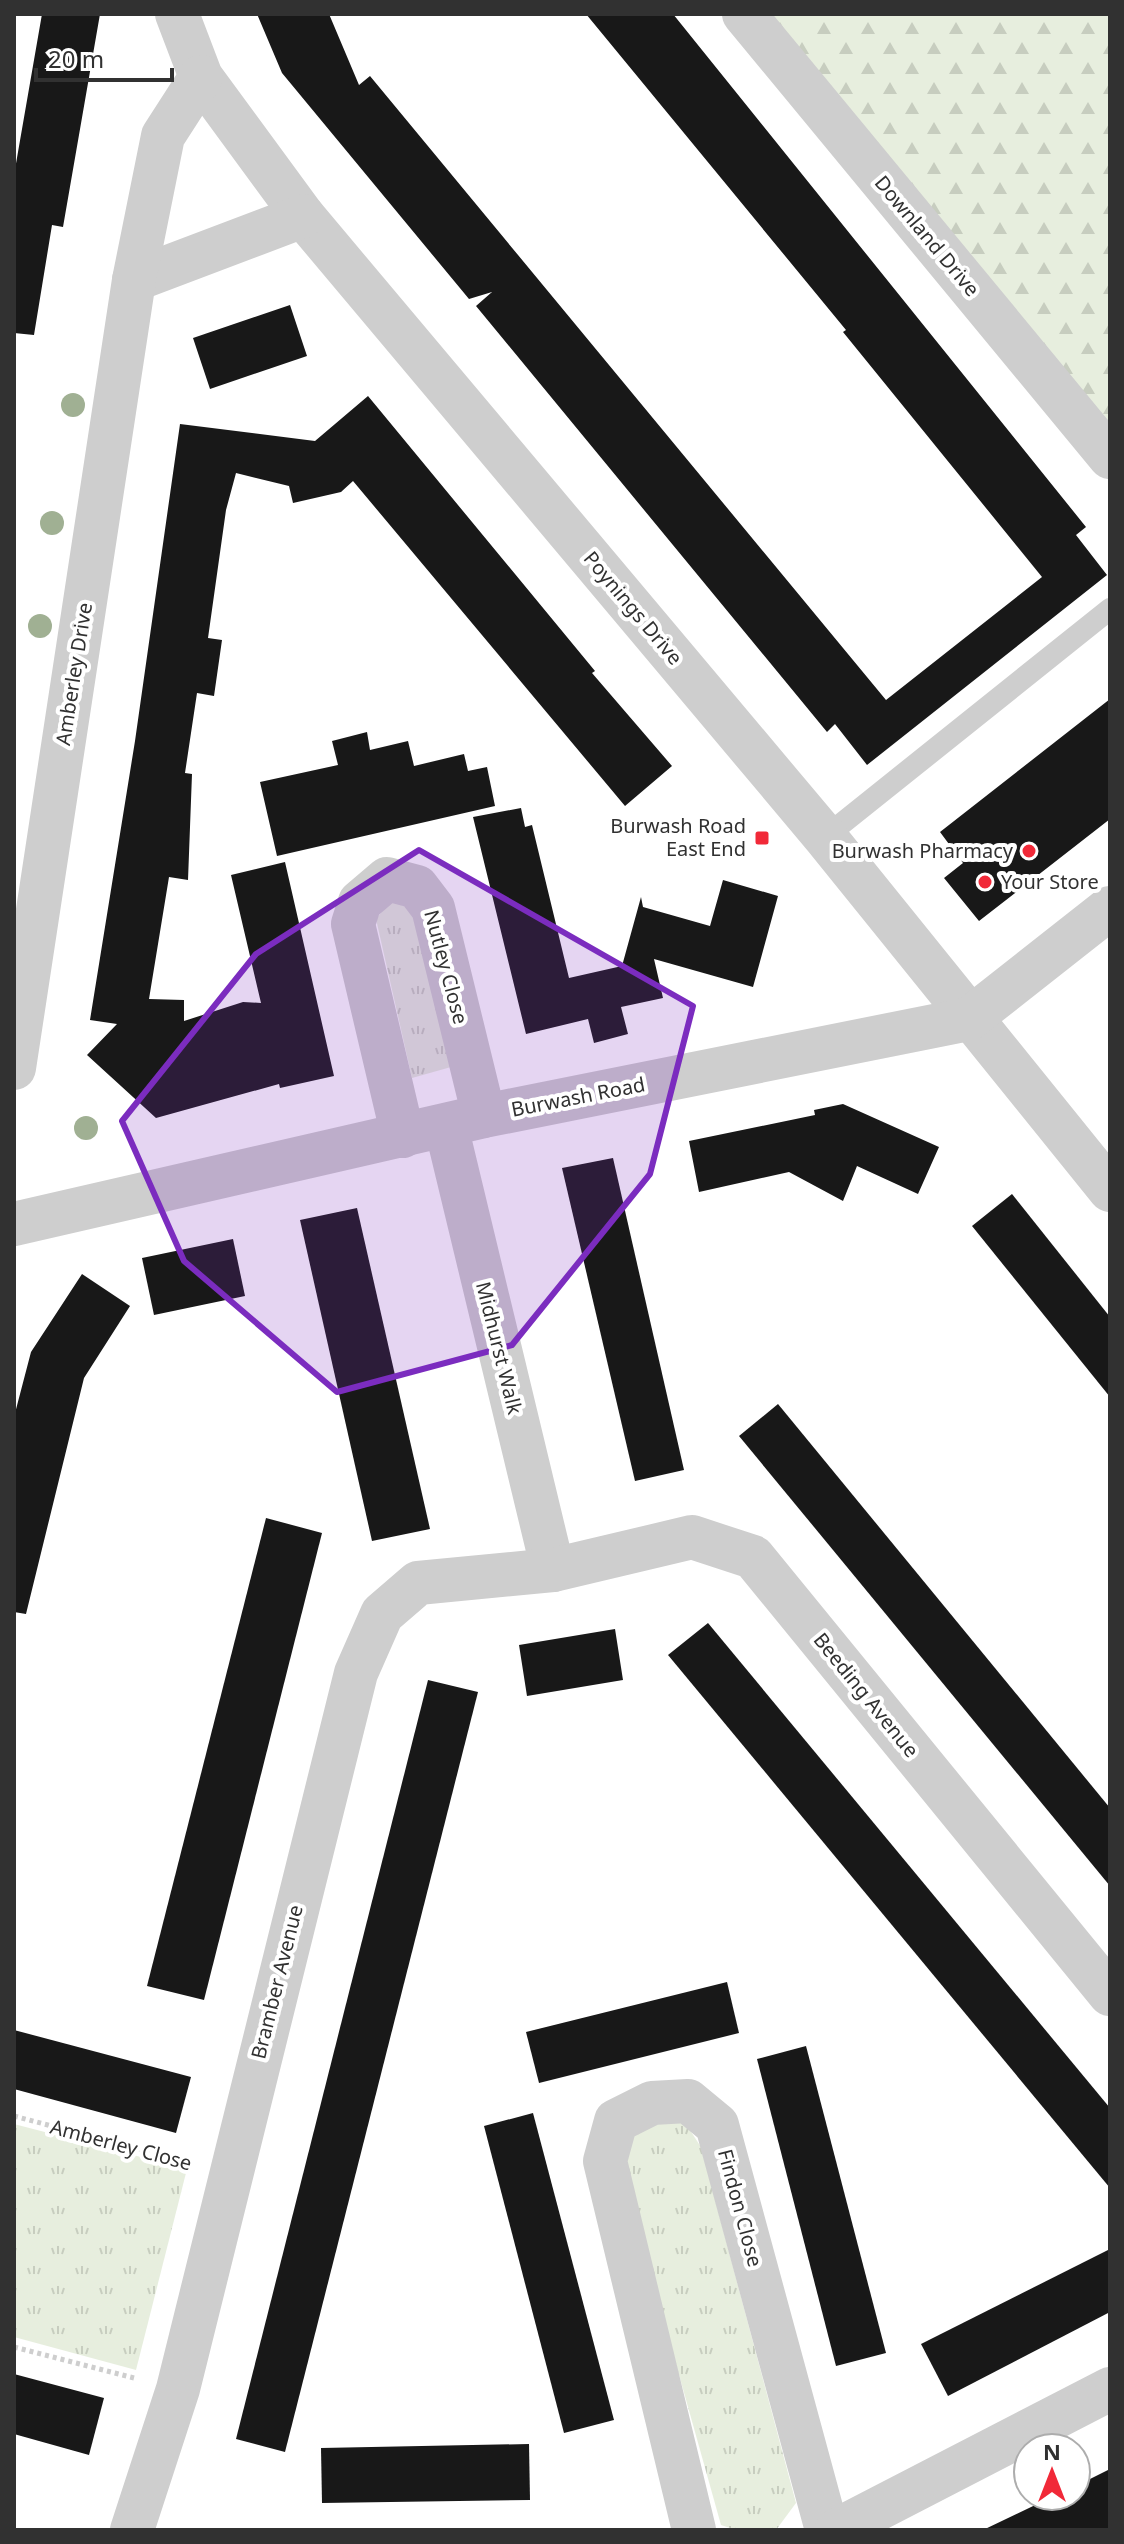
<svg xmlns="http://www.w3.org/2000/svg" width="1124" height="2544" font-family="'Noto Sans',sans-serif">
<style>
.grass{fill:url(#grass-tufts)}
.forest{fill:url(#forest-firs)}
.building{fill:#181818}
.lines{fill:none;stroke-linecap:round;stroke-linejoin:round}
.path{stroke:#cecece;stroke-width:5;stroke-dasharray:4 4;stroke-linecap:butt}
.lane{stroke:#cecece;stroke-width:22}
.street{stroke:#cecece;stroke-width:44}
.tree{fill:#a0b093}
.marked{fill:#7b2cbf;fill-opacity:0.2;stroke:#7b2cbf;stroke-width:6;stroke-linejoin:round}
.poi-dot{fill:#f12938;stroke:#fff;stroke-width:3}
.labels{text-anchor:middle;stroke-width:8;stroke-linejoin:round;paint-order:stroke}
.street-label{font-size:20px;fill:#313131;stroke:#fff}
.poi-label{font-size:20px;fill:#313131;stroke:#fff;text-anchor:end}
</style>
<defs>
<pattern id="grass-tufts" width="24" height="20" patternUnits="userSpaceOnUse" patternTransform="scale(2)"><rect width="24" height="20" fill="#e7eede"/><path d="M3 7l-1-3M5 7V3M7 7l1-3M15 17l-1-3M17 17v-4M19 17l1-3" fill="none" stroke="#c7cdbf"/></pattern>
<pattern id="forest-firs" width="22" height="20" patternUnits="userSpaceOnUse" patternTransform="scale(2)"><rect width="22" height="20" fill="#e7eede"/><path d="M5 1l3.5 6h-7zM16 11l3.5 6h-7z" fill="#c7cdbf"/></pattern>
</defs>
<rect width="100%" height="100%" fill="#fff"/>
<g class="grass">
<path d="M391 900 415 911 451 1067 412 1078 376 919Z"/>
<path d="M680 2115 701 2147 796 2503 776 2530H736L721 2525 619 2160 630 2130Z"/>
<path d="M14 2124 187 2169 136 2370 14 2337Z"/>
</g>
<path class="forest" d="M723 14H1110V473Z"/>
<g class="building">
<path d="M42 14H100L63 227 52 225 34 335 14 333V175Z"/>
<path d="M257 14H329L359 85 370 76 886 700 1042 577 843 332 846 330 586 14H673L1086 527 1076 535 1107 575 867 765 835 724 827 732 476 306 492 292 469 299 282 73Z"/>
<path d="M290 305 307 356 210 389 193 338Z"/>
<path d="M368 396 595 671 592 673 672 766 625 806 353 481 341 492 293 503 289 486 236 473 226 510 208 638 222 640 214 696 197 693 185 773 192 774 188 880 169 877 149 999 184 1000V1021L243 1002 261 1003 231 875 285 862 334 1076 280 1088 279 1084 156 1118 87 1055 117 1024 90 1020 135 741 180 424 315 441Z"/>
<path d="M1110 699V819L979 921 944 878 963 863 940 832Z"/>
<path d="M367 732 370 750 408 741 414 766 464 754 468 771 487 767 495 806 277 856 260 782 338 765 332 741Z"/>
<path d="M521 808 525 827 532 825 569 978 622 966 641 897 643 907 710 926 723 880 778 896 753 987 654 959 663 998 621 1007 628 1034 594 1043 588 1019 526 1034 473 817Z"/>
<path d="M843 1104 939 1147 918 1194 857 1166 843 1201 789 1172 699 1192 689 1141 815 1115 814 1110Z"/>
<path d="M613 1158 684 1470 635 1481 562 1168Z"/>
<path d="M1012 1194 1110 1317V1397L972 1226Z"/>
<path d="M357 1208 430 1529 372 1541 300 1220Z"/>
<path d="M233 1239 245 1296 154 1315 142 1258Z"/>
<path d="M82 1274 130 1306 84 1378 26 1614 14 1612V1417L31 1352Z"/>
<path d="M778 1404 1110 1808V1886L739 1436Z"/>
<path d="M266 1518 322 1533 204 2000 147 1986Z"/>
<path d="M708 1623 1110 2108V2188L668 1655Z"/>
<path d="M615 1629 623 1680 527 1696 519 1645Z"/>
<path d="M428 1680 478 1692 285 2452 236 2439Z"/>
<path d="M727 1982 739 2033 539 2083 526 2032Z"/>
<path d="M14 2030 191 2077 176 2133 14 2089Z"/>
<path d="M806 2046 886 2353 836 2366 757 2059Z"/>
<path d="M533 2113 614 2420 564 2433 484 2126Z"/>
<path d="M1110 2249V2312L948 2396 921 2344Z"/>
<path d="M14 2374 104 2398 89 2455 14 2434Z"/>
<path d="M529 2444 530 2500 322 2503 321 2448Z"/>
<path d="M1110 2469V2530H983L1054 2496H1076V2486Z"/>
</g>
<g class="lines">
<g class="path">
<path d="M14 2116 191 2163"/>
<path d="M14 2347 134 2378"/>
</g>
<path class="lane" d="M825 837 1110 609"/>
<g class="street">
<path d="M177 14 201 77 303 216 825 837 1110 1190"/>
<path d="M744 14 1110 457"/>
<path d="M134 280 303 216"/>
<path d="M14 1068 134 280 163 136 201 77"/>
<path d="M446 1126 553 1570"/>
<path d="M403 1136 353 924 360 902 387 879 417 887 433 908 484 1116"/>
<path d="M14 1224 484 1116 969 1019 1110 908"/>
<path d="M132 2530 178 2389 356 1673 382 1614 418 1583 553 1570 692 1537 753 1557 1110 1994"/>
<path d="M694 2530 605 2161 616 2121 652 2103 688 2101 717 2125 827 2530"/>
<path d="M837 2530 1110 2389"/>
</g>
</g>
<g class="tree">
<circle cx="73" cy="405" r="12"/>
<circle cx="52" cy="523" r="12"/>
<circle cx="40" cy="626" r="12"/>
<circle cx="86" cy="1128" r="12"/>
</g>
<path class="marked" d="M419 850 693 1006 650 1174 512 1345 337 1392 184 1261 122 1121 256 954Z"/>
<g class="poi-dot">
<rect x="754" y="830" width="16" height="16" rx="4"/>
<circle cx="1029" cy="851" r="8"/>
<circle cx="985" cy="882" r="8"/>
</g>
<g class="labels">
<g class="street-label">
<text transform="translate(927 236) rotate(50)" y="7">Downland Drive</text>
<text transform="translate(633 608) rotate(50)" y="7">Poynings Drive</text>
<text transform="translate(74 674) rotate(-81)" y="7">Amberley Drive</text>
<text transform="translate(446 967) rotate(75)" y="7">Nutley Close</text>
<text transform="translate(578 1097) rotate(-11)" y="7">Burwash Road</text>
<text transform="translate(499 1348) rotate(76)" y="7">Midhurst Walk</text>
<text transform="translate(866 1695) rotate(51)" y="7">Beeding Avenue</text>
<text transform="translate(277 1982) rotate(-76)" y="7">Bramber Avenue</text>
<text transform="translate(121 2145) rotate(15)" y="7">Amberley Close</text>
<text transform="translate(740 2208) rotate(75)" y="7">Findon Close</text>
</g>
<g class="poi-label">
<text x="746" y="833">Burwash Road<tspan x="746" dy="23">East End</tspan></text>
<text x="1013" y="858">Burwash Pharmacy</text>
<text x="1001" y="889" text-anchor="start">Your Store</text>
</g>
</g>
<rect width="1124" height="2544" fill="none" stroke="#313131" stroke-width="32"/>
<g transform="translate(1052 2472)"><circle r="38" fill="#ffffff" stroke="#adadad" stroke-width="2"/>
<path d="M0-6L14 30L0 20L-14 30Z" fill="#f12938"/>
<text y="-12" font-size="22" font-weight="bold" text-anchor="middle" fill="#313131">N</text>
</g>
<path d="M36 68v12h136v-12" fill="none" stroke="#313131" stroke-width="4"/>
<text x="48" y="68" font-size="24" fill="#313131" stroke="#ffffff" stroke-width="6" paint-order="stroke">20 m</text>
</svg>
